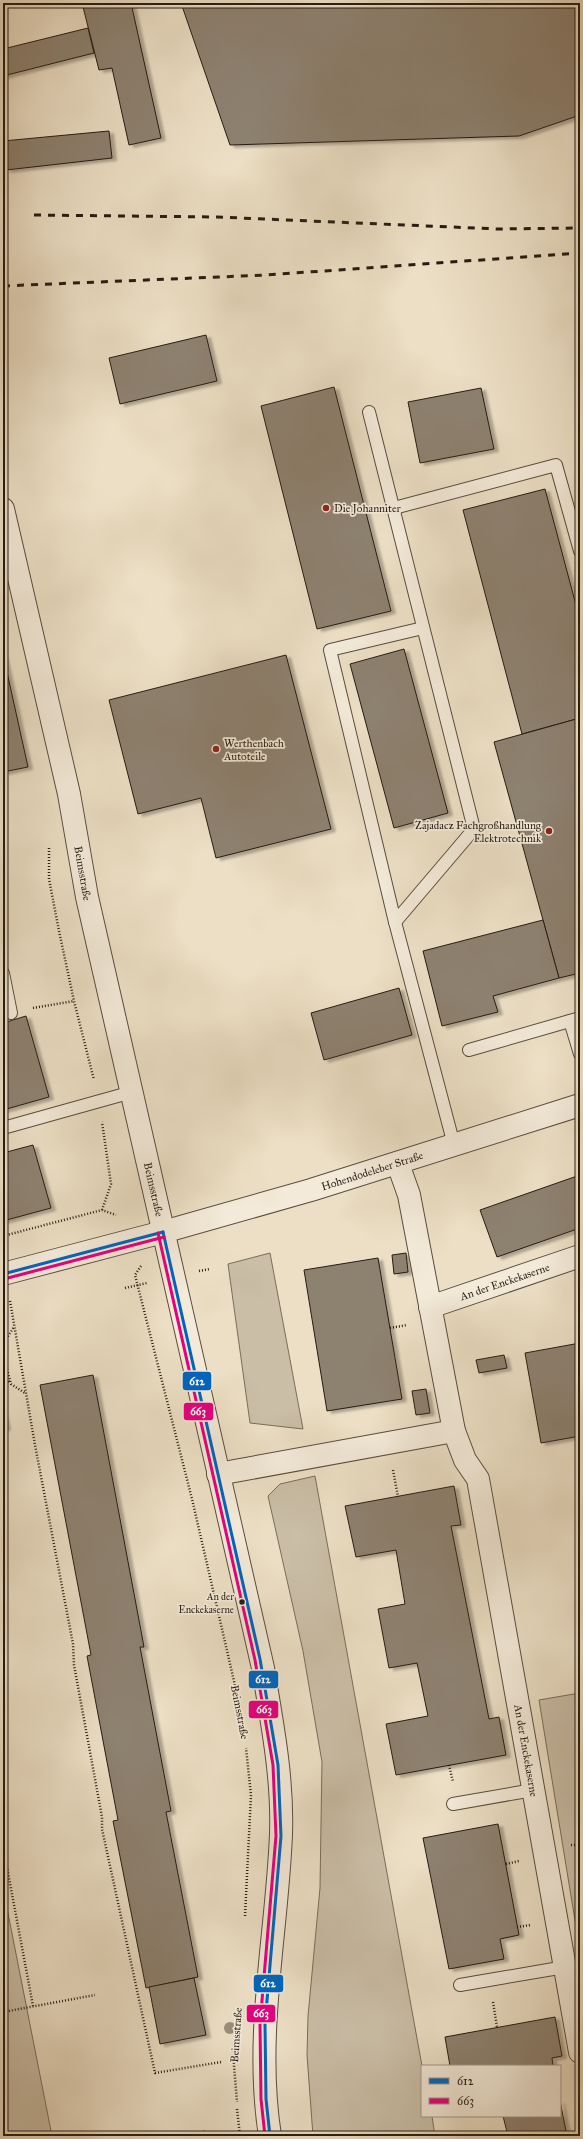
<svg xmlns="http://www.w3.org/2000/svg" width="583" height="2139" font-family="'IM FELL Great Primer',serif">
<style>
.green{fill:#cabea7;stroke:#786d5c}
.building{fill:#8d816f;stroke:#261c12;filter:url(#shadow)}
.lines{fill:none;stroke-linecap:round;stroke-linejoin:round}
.service-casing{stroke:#584d3f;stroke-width:14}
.minor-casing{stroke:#584d3f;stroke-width:24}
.tertiary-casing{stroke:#584d3f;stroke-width:24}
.path{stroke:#261c12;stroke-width:2.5;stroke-dasharray:1 2;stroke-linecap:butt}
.service{stroke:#f3ead9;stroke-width:12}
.minor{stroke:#f3ead9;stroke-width:22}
.tertiary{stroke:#f3ead9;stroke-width:22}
.rail{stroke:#261c12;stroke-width:3;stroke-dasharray:7 7;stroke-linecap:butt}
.bus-1-casing{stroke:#f3ead9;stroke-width:6}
.bus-2-casing{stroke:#f3ead9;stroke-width:6}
.bus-1{stroke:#0065bd;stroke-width:3}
.bus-2{stroke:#e5007d;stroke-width:3}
.tree{fill:#9a8f7b}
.poi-dot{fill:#8f2418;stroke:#f3ead9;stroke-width:1.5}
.bus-dot{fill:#261c12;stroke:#f3ead9;stroke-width:1.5}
.labels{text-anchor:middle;stroke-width:3.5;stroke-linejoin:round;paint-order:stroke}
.bus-label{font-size:10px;fill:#261c12;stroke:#f3ead9;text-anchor:end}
.poi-label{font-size:11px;fill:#261c12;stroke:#f3ead9;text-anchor:start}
.street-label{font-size:11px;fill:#261c12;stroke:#f3ead9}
.line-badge{stroke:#f3ead9;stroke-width:1.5}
.badge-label{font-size:11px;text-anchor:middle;font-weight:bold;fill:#fff}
</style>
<defs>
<filter id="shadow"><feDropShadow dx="4.5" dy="2.5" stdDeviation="1" flood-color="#0004"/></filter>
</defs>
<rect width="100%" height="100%" fill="#ecdfc5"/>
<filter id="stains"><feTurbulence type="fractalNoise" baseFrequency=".005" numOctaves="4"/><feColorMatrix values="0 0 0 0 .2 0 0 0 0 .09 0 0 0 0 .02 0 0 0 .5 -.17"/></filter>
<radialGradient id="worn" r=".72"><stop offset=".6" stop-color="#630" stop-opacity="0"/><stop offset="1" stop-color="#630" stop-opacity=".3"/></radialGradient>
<g class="green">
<path d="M270 1253 303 1429 250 1423 228 1264Z"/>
<path d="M315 1476 422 2066V2116H432L435 2136H313L307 2055 308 2016 320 1888 322 1762 303 1651 268 1496 280 1484Z"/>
<path d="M580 1693V1951L539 1700Z"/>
<path d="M3 1888 52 2136H3Z"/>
</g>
<g class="building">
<path d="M82 3H131L161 138 129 145 112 68 99 70Z"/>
<path d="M181 3H580V115L519 136 230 145Z"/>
<path d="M88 28 94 53 3 76V49Z"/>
<path d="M109 131 112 158 6 170 3 141Z"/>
<path d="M206 335 217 381 120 404 109 358Z"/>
<path d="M334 387 391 611 317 629 261 406Z"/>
<path d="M481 388 494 449 420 463 408 402Z"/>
<path d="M545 489 580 620V718L522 734 463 510Z"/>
<path d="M404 649 448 813 394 828 350 664Z"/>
<path d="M3 654 28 767 3 772Z"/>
<path d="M286 655 331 829 216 858 201 798 138 814 109 700Z"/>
<path d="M580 718V973L559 978 494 742Z"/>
<path d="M543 920 559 978 493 996 498 1012 442 1026 423 951Z"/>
<path d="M399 988 412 1035 324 1060 311 1013Z"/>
<path d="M26 1016 49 1097 3 1110V1023Z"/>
<path d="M33 1145 51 1208 3 1221V1153Z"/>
<path d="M580 1175V1228L497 1257 480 1210Z"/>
<path d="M406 1253 408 1272 394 1274 392 1255Z"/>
<path d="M378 1258 402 1399 327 1411 304 1270Z"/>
<path d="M580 1343V1436L541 1443 525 1353Z"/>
<path d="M504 1355 507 1368 479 1373 476 1360Z"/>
<path d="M93 1375 144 1647H140L171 1811 166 1812 198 1977 146 1988 113 1821 118 1820 87 1656 91 1655 40 1385Z"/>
<path d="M426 1389 430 1413 416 1415 412 1391Z"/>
<path d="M3 1413 6 1428H3Z"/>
<path d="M454 1486 461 1525 451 1526 489 1719 499 1717 506 1755 396 1775 386 1724 428 1716 417 1663 389 1668 378 1609 405 1604 396 1550 356 1557 345 1506Z"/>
<path d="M498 1824 519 1935 500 1939 504 1959 449 1969 423 1838Z"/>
<path d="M194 1978 206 2035 160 2044 149 1987Z"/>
<path d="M555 2017 562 2056 552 2058 553 2066H450L445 2037Z"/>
<path d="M560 2101 567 2136H488L507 2132 503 2116H560Z"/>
<path d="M205 2131 206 2136H178Z"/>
</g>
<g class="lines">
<defs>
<g id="service">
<path d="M369 412 474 829 395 922"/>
<path d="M394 508 556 465 580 551"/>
<path d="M423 628 330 650 395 922 454 1145"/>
<path d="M3 973 11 1013"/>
<path d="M570 1021 580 1054"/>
<path d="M469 1050 580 1018"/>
<path d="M3 1128 132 1092"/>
<path d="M453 1804 533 1790"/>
<path d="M460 1985 565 1967"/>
</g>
<g id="minor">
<path id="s1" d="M398 1164 409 1195 454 1431 465 1460 478 1479 580 2052"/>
<path id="s2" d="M163 1232 311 1190 580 1105"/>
<path id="s3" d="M430 1307 580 1256"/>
<path d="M218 1474 454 1431"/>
</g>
<g id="tertiary">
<path id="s4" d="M3 509 69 794 87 897 263 1668C272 1723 283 1778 281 1834 277 1935 254 2035 270 2136"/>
<path d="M3 1274 163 1232"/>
</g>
</defs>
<use href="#service" class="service-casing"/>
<use href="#minor" class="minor-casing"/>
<use href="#tertiary" class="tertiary-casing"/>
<g class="path">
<path d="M49 848V879L59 931 74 1001 94 1080"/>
<path d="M33 1008 74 1001"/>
<path d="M102 1210 111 1184 102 1122"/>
<path d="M3 1236 102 1210 116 1215"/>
<path d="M141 1266 135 1275 192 1499 240 1707"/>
<path d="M199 1271 210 1269"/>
<path d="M125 1288 147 1283"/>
<path d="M10 1301 35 1445 73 1644 74 1665 102 1817V1829L155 2073 221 2062"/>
<path d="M390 1328 407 1325"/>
<path d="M3 1344 14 1327"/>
<path d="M3 1355 11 1384 25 1393"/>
<path d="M3 1374 10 1383"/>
<path d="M393 1470 398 1497"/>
<path d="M449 1765 453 1782"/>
<path d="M571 1845H580"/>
<path d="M3 1846 33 2006"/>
<path d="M506 1864 519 1861"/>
<path d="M245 1916 251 1795 246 1748"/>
<path d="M517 1927 531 1925"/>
<path d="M493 2002 497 2027"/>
<path d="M3 2012 95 1995"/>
<path d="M237 2015 233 2053 237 2102"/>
<path d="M237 2109 240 2136"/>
</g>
<use href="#service" class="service"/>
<use href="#minor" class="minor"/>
<use href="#tertiary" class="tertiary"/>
<g class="rail">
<path d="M34 215 217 217 498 229 580 228"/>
<path d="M3 286 266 275 580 253"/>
</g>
<defs>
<g id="bus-1">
<path d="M163 1232 260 1659 278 1765 281 1836 265 2024 266 2099 270 2136"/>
<path d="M3 1274 163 1232"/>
</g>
<g id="bus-2">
<path d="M158 1233 255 1660 273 1765 276 1836 260 2024 261 2099 265 2136"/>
<path d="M4 1279 164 1237"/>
</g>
</defs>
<use href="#bus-1" class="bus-1-casing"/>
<use href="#bus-2" class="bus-2-casing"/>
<use href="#bus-1" class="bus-1"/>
<use href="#bus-2" class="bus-2"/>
</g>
<circle class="tree" cx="230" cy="2028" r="6"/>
<g class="poi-dot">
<circle cx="326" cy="508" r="4"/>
<circle cx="216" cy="749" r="4"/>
<circle cx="549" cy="831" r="4"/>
</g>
<circle class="bus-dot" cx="242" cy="1602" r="3.5"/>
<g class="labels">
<g class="bus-label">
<text x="234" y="1600">An der<tspan x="234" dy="13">Enckekaserne</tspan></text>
</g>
<g class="poi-label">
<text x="334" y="512">Die Johanniter</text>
<text x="224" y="747">Werthenbach<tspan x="224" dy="13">Autoteile</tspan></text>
<text x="541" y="829" text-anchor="end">Zajadacz Fachgroßhandlung<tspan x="541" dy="13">Elektrotechnik</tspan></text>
</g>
<g class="street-label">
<text dy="4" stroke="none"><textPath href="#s4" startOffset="373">Beimsstraße</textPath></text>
<text dy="4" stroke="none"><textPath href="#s2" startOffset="218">Hohendodeleber Straße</textPath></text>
<text dy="4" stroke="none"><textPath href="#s4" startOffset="697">Beimsstraße</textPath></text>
<text dy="4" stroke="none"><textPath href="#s3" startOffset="79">An der Enckekaserne</textPath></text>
<text transform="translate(240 1712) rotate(79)" y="4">Beimsstraße</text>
<text dy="4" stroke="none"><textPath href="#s1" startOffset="603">An der Enckekaserne</textPath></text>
<text transform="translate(236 2035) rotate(-86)" y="4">Beimsstraße</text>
</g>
</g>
<g class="line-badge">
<rect x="182" y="1371" width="30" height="20" rx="4" fill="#0065bd"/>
<rect x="183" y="1402" width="31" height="19" rx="4" fill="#e5007d"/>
<rect x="248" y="1670" width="31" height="19" rx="4" fill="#0065bd"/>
<rect x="248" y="1700" width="31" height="19" rx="4" fill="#e5007d"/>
<rect x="253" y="1974" width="31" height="19" rx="4" fill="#0065bd"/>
<rect x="246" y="2004" width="30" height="19" rx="4" fill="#e5007d"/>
</g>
<g class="badge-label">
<text x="197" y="1385">612</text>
<text x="198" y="1415">663</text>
<text x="263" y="1683">612</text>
<text x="264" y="1713">663</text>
<text x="268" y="1987">612</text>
<text x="261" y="2017">663</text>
</g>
<rect width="583" height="2139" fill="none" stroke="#ecdfc5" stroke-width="16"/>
<rect x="4" y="4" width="575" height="2131" fill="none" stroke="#261c12" stroke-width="2"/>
<rect x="8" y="8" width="567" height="2123" fill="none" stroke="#261c12"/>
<rect x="421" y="2065" width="140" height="52" fill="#f3ead9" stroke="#a19889"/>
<rect x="429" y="2078" width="20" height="6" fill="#0065bd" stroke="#a19889"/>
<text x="457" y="2085" font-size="12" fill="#261c12">612</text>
<rect x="429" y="2098" width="20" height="6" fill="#e5007d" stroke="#a19889"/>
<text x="457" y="2105" font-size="12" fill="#261c12">663</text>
<rect width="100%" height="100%" filter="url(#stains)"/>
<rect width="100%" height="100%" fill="url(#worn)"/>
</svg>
